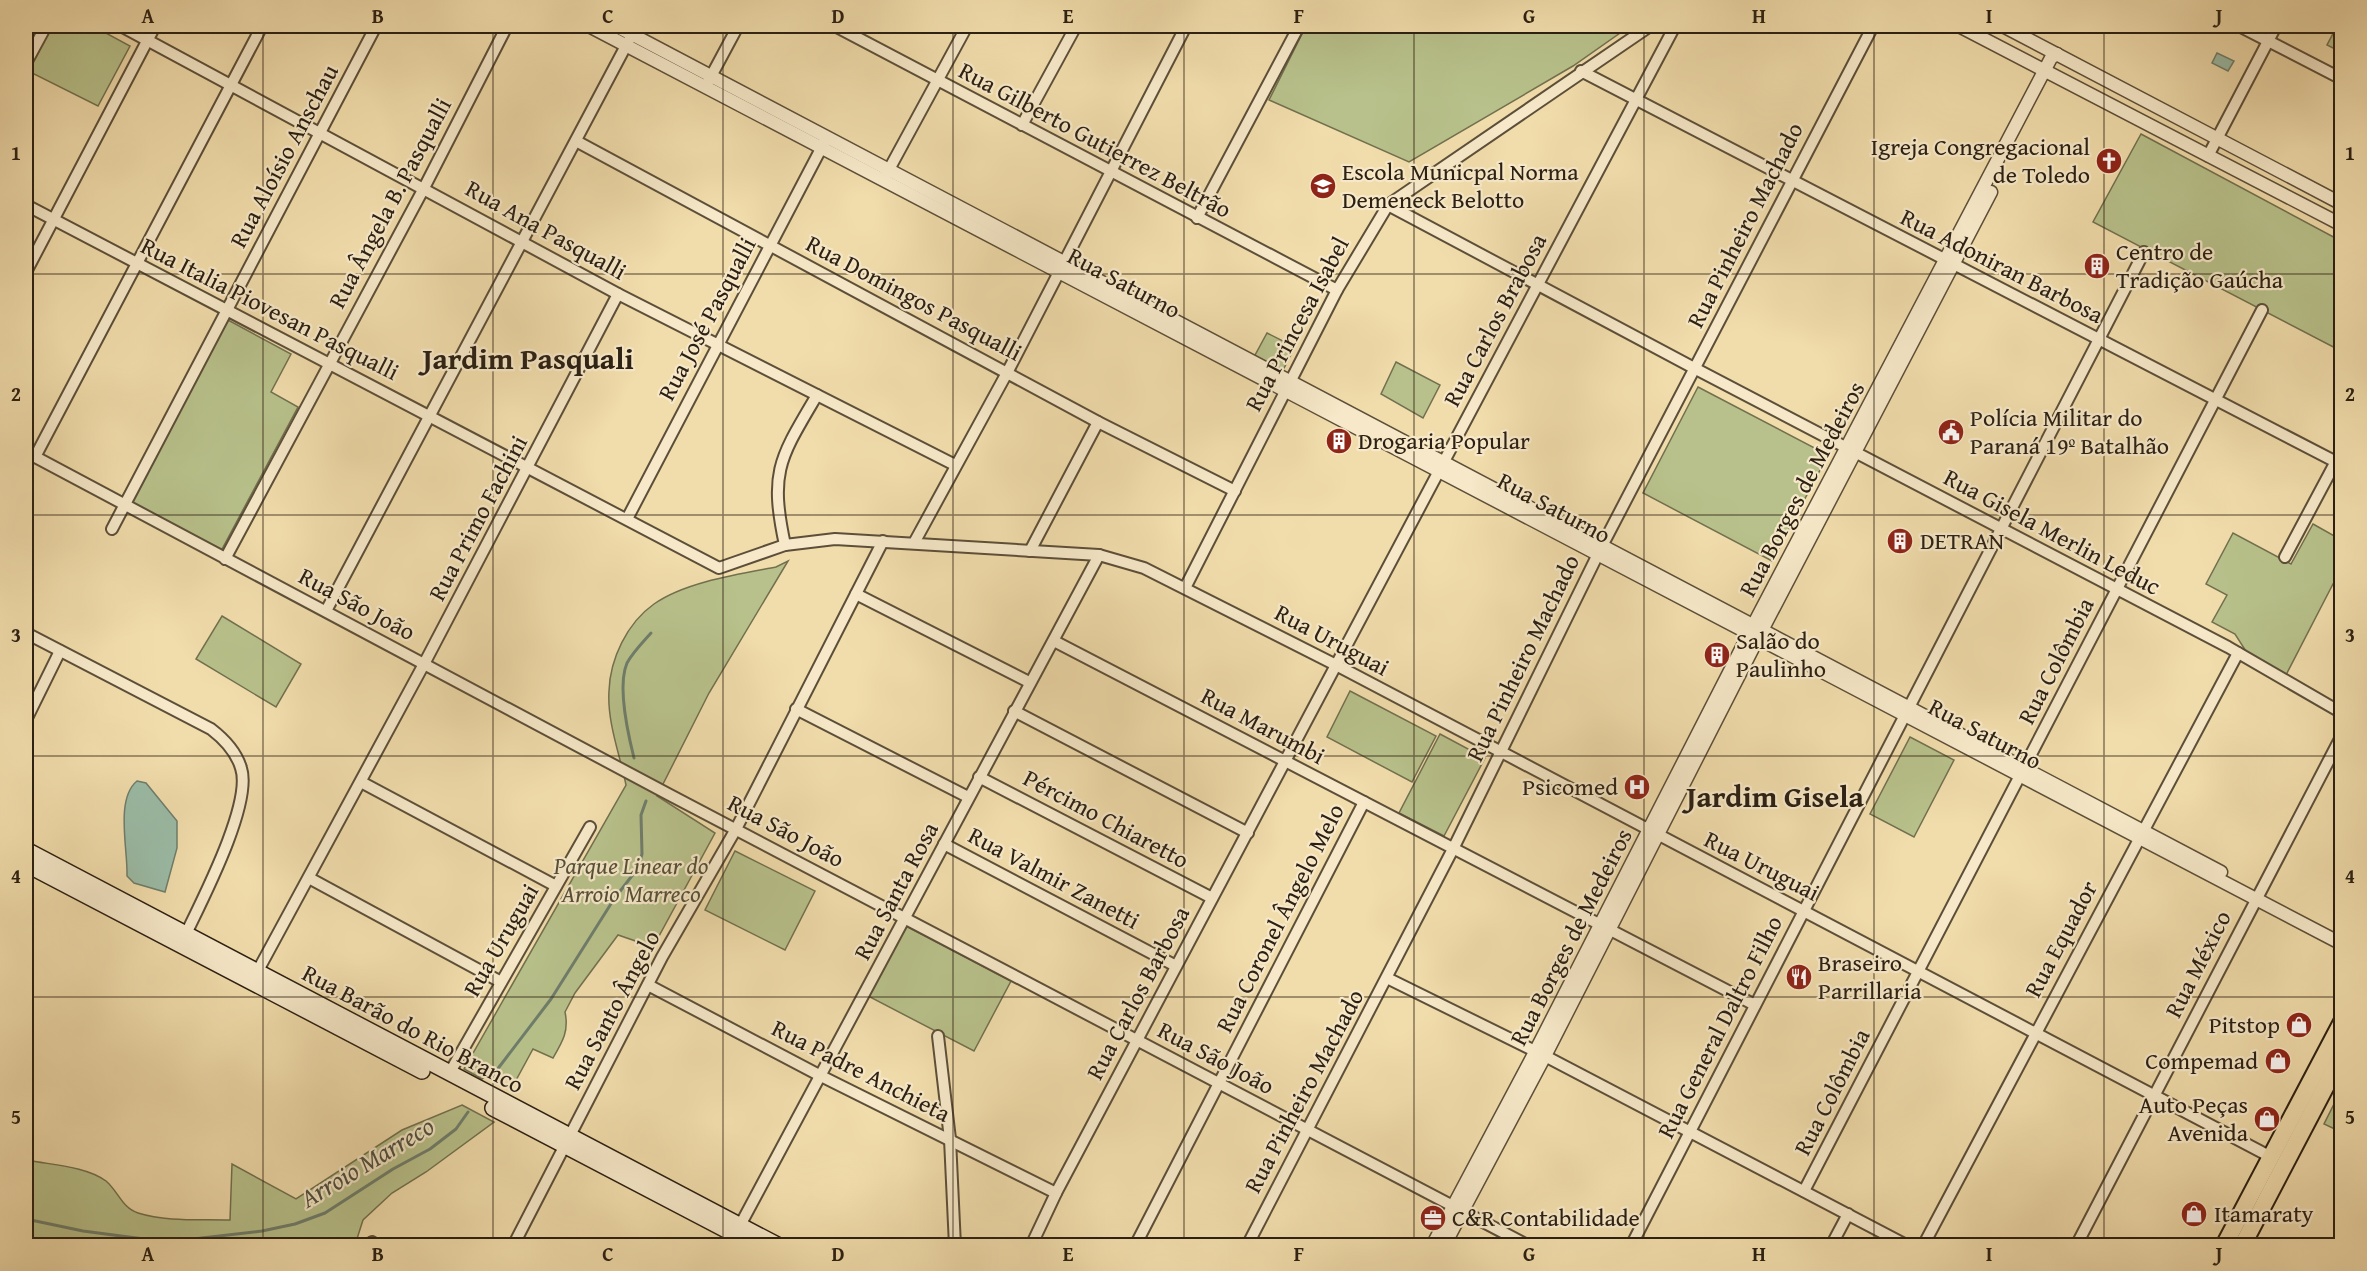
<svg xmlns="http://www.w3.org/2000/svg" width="2367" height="1271" font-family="'Gentium Book Plus',serif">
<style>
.green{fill:#b8c18b;stroke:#72704f;stroke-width:1.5}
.water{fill:#9bbca7;stroke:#6e7e6c;stroke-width:1.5}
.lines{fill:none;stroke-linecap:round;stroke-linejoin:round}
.stream{stroke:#6e7e6c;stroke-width:3}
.minor-casing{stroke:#5c4f39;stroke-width:14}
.tertiary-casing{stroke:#5c4f39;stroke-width:15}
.secondary-casing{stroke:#2b2013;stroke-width:18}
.primary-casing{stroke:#2b2013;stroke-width:20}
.minor{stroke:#f6e8c8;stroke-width:10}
.tertiary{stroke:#f6e8c8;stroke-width:12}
.secondary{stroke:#f6e8c8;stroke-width:15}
.primary{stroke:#f1dcab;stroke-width:16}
.grid{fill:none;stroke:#2b2013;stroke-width:1.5;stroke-opacity:0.55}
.labels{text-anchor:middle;stroke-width:4.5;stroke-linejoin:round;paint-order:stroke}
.street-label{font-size:24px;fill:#2b2013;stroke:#f6e8c8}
.poi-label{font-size:24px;fill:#2b2013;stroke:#f6e8c8;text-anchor:start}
.park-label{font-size:24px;font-style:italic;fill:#555037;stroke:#f6e8c8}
.water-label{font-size:26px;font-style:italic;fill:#4d4f3f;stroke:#f6e8c8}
.district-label{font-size:30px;font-weight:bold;fill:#2b2013;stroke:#f6e8c8}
.neatline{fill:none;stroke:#2b2013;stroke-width:2}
.grid-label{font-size:20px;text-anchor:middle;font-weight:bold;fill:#2b2013}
</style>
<rect width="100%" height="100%" fill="#f1dcab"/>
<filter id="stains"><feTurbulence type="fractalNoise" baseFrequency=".00333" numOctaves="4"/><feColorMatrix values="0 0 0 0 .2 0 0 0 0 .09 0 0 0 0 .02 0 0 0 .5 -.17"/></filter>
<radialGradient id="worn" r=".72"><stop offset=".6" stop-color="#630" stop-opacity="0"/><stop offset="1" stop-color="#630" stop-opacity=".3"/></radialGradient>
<g class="green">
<path d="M52 26H93L130 46 98 106 28 71Z"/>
<path d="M1306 26H1630L1573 66 1409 162 1269 100Z"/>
<path d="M2337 26H2341V52L2327 45Z"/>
<path d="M2141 134 2341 241V351L2093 222Z"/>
<path d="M228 320 291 354 271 392 298 407 221 551 131 503Z"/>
<path d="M1267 333 1295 347 1282 372 1254 357Z"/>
<path d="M1396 362 1440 385 1423 418 1381 394Z"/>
<path d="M1698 387 1828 455 1772 561 1643 493Z"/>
<path d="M2313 524 2336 537 2341 527V588L2333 584 2286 675 2249 656 2235 634 2212 622 2227 595 2206 584 2233 533 2291 564Z"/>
<path d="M788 561 709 693 657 796 715 833 653 947 618 935 575 993 565 1012C569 1031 563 1041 553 1058L533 1049 515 1082 491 1071 482 1079 464 1069 626 785C620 755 607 722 609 691 610 659 627 623 654 604 685 582 739 574 776 567Z"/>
<path d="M222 616 301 664 276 707 196 659Z"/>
<path d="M1350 691 1436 736 1412 782 1327 737Z"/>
<path d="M1440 734 1485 758 1444 836 1399 813Z"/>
<path d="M1910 737 1954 760 1914 837 1870 814Z"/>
<path d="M735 851 815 891 785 950 705 910Z"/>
<path d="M904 925 1011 981 974 1051 868 996Z"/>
<path d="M2341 1090V1132L2324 1124Z"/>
<path d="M462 1105 494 1122 426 1172 392 1193 363 1220 355 1245H26V1149L27 1160C51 1165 86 1166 106 1181 118 1191 122 1208 138 1213 167 1222 200 1219 230 1220L232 1164 296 1199 402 1130Z"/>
</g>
<g class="water">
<path d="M2217 53 2234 61 2228 71 2212 63Z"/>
<path d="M137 781 146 783 177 821V848L165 892 134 883 127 876C128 849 115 799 137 781Z"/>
</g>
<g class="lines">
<g class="stream">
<path d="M634 758C628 734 617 686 627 663 633 652 643 642 651 633"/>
<path d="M490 1079 551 999 614 899 638 868 642 854 641 815 646 801"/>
<path d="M26 1219 83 1231 167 1242 262 1231 295 1224 325 1213 393 1169 430 1149 456 1129 468 1112"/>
</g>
<defs>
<g id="minor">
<path d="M121 26 618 294 955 465"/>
<path d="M835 26 1337 290"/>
<path d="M2239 26 2342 79"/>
<path d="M26 63 46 26"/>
<path d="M1581 71 2342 465"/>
<path d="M708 82 738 26"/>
<path d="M1022 125 1076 26"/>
<path d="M576 141 1098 422 1235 491"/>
<path d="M2208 156 2276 26"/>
<path d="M886 175 967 26"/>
<path d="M26 205 719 568 785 545 835 539 1099 555 1144 568 1336 665 2271 1157"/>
<path d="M1388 205 1694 368 2228 647 2342 713"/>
<path d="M1197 218 1299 26"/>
<path d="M26 272 155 26"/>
<path d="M26 452 668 794 1529 1246"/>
<path d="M35 457 262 26"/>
<path d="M627 519 825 141"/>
<path d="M112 529 376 26"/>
<path d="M914 543 1008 371 1186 26"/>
<path d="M785 545C769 471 780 458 817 395"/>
<path d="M1030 551 1098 422"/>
<path d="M2285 557 2342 450"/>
<path d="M225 559 424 188 507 26"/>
<path d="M1185 588 1337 290 1388 205 1650 26"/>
<path d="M856 594 1029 682"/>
<path d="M326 611 629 40"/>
<path d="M26 633 211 729C224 739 236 751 241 768 253 804 200 904 183 940"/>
<path d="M1054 641 1755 1005"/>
<path d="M796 709 968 797"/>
<path d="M1014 711 1248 833"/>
<path d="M26 720 60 651"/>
<path d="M979 777 1212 898"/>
<path d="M361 782 556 886"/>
<path d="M944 844 1176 966"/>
<path d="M309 878 501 982"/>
<path d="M255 976 424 664 618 294"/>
<path d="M1387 978 1545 1056 1908 1246"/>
<path d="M648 985 819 1075 1056 1193"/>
<path d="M938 1036 950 1139 955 1246"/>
<path d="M449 1074 590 827"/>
<path d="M1804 1191 2262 310"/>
<path d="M372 1242 378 1246"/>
<path d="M513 1246 662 957 736 829 883 541"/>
<path d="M729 1246 1099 555"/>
<path d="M1031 1246 1056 1193 1675 26"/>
<path d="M1135 1246 1364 802"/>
<path d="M1247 1246 1454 847 1602 546 1873 26"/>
<path d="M1631 1246 2144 252"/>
<path d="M1831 1246 1848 1214"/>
<path d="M1923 1246 2238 653"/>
<path d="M2076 1246 2342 735"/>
</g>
<g id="tertiary">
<path d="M589 26 2342 944"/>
<path d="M616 26 2221 872"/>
<path d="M1959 26 2342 225"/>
<path d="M2003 26 2342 204"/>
<path d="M1432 1246 1535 1052 1757 618 2051 58 2057 54"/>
<path d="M1444 1246 1545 1056 1758 638 1991 192"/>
</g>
<g id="secondary">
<path d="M26 850 779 1246"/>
<path d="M26 864 422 1071"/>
<path d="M493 1108 757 1246"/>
</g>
<g id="primary">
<path d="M2224 1246 2342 1022"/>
<path d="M2242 1246 2342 1055"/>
</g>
</defs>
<use href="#minor" class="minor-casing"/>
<use href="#tertiary" class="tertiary-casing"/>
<use href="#secondary" class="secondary-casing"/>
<use href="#primary" class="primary-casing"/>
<use href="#minor" class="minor"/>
<use href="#tertiary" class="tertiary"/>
<use href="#secondary" class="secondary"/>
<use href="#primary" class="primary"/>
</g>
<path class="grid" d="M263 26V1246M493 26V1246M723 26V1246M953 26V1246M1184 26V1246M1414 26V1246M1644 26V1246M1874 26V1246M2104 26V1246M26 274H2342M26 515H2342M26 756H2342M26 997H2342"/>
<defs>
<symbol id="church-disc" viewBox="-11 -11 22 22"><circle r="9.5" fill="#8f2418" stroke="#f6e8c8"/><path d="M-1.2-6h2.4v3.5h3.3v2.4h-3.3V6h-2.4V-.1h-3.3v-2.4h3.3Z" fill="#fff"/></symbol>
<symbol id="school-disc" viewBox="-11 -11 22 22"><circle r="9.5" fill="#8f2418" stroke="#f6e8c8"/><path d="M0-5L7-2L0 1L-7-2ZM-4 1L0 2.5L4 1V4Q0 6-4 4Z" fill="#fff"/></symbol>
<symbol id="building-disc" viewBox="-11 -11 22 22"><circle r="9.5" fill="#8f2418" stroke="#f6e8c8"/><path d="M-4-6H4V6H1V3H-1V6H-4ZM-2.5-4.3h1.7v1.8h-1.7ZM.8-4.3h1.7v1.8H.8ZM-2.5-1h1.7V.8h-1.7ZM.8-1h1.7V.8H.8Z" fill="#fff"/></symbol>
<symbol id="civic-disc" viewBox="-11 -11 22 22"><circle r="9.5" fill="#8f2418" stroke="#f6e8c8"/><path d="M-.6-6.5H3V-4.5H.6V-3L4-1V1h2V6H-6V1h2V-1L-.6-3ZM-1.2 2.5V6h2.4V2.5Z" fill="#fff"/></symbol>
<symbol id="hospital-disc" viewBox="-11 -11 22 22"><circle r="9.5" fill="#8f2418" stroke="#f6e8c8"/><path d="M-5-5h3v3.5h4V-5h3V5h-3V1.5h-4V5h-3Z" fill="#fff"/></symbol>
<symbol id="restaurant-disc" viewBox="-11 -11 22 22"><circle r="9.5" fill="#8f2418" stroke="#f6e8c8"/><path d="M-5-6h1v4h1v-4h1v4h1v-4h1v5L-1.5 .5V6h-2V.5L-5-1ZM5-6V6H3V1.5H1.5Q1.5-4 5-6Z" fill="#fff"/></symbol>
<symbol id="shop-disc" viewBox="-11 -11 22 22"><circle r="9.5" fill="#8f2418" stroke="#f6e8c8"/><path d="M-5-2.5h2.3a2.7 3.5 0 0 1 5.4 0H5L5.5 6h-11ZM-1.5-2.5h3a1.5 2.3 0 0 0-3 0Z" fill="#fff"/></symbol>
<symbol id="office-disc" viewBox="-11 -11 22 22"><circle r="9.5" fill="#8f2418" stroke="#f6e8c8"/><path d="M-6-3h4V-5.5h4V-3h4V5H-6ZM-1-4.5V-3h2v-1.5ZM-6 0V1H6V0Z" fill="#fff"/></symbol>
</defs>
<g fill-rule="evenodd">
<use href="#church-disc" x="2094" y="146" width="30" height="30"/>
<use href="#school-disc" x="1308" y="171" width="30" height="30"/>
<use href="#building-disc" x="2082" y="251" width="30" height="30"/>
<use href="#civic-disc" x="1936" y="417" width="30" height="30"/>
<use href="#building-disc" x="1324" y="426" width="30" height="30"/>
<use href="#building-disc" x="1885" y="526" width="30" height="30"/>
<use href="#building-disc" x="1702" y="640" width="30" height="30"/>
<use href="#hospital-disc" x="1622" y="772" width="30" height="30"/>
<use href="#restaurant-disc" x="1784" y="962" width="30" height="30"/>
<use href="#shop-disc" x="2284" y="1010" width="30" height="30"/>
<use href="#shop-disc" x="2263" y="1046" width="30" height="30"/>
<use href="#shop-disc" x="2252" y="1104" width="30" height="30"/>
<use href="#shop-disc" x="2179" y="1199" width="30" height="30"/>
<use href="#office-disc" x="1418" y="1203" width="30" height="30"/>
</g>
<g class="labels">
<g class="street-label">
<text transform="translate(1095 140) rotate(28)" y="8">Rua Gilberto Gutierrez Beltrão</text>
<text transform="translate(284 156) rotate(-62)" y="8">Rua Aloísio Anschau</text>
<text transform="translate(390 203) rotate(-62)" y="8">Rua Ângela B. Pasqualli</text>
<text transform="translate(1745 225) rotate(-63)" y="8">Rua Pinheiro Machado</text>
<text transform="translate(546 230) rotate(29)" y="8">Rua Ana Pasqualli</text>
<text transform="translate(2002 266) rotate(27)" y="8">Rua Adoniran Barbosa</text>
<text transform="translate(1124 283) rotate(28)" y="8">Rua Saturno</text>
<text transform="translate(914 298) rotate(28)" y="8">Rua Domingos Pasqualli</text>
<text transform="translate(270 309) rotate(27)" y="8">Rua Italia Piovesan Pasqualli</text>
<text transform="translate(707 319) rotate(-62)" y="8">Rua José Pasqualli</text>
<text transform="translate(1495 320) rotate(-62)" y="8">Rua Carlos Brabosa</text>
<text transform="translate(1297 324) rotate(-62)" y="8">Rua Princesa Isabel</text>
<text transform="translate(1802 489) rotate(-62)" y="8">Rua Borges de Medeiros</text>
<text transform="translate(1554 508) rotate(28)" y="8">Rua Saturno</text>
<text transform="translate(478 518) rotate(-62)" y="8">Rua Primo Fachini</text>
<text transform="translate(2052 532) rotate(28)" y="8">Rua Gisela Merlin Leduc</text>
<text transform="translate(357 604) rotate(28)" y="8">Rua São João</text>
<text transform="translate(1332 640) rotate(28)" y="8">Rua Uruguai</text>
<text transform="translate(1523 658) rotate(-64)" y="8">Rua Pinheiro Machado</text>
<text transform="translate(2056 661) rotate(-63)" y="8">Rua Colômbia</text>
<text transform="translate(1263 726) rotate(28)" y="8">Rua Marumbi</text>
<text transform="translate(1985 734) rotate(28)" y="8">Rua Saturno</text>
<text transform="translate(1106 819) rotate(28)" y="8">Pércimo Chiaretto</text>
<text transform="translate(786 831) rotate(28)" y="8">Rua São João</text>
<text transform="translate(1762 866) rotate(27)" y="8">Rua Uruguai</text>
<text transform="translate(1054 878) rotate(28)" y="8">Rua Valmir Zanetti</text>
<text transform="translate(896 891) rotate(-62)" y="8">Rua Santa Rosa</text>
<text transform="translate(1280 918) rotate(-63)" y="8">Rua Coronel Ângelo Melo</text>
<text transform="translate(1571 937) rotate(-63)" y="8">Rua Borges de Medeiros</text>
<text transform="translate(2061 939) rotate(-62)" y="8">Rua Equador</text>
<text transform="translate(501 940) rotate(-60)" y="8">Rua Uruguai</text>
<text transform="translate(2198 964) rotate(-63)" y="8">Rua México</text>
<text transform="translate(1138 993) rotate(-62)" y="8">Rua Carlos Barbosa</text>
<text transform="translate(612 1010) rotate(-62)" y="8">Rua Santo Ângelo</text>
<text transform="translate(1720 1027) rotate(-63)" y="8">Rua General Daltro Filho</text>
<text transform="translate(413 1029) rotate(28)" y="8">Rua Barão do Rio Branco</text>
<text transform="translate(1216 1058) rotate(28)" y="8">Rua São João</text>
<text transform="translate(861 1071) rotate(27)" y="8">Rua Padre Anchieta</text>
<text transform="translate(1304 1091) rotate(-62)" y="8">Rua Pinheiro Machado</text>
<text transform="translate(1832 1092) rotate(-63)" y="8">Rua Colômbia</text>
</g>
<g class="poi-label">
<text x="2090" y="155" text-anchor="end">Igreja Congregacional<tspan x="2090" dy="28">de Toledo</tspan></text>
<text x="1342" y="180">Escola Municpal Norma<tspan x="1342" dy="28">Demeneck Belotto</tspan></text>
<text x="2116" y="260">Centro de<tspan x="2116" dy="28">Tradição Gaúcha</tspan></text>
<text x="1970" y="426">Polícia Militar do<tspan x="1970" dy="28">Paraná 19º Batalhão</tspan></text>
<text x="1358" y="449">Drogaria Popular</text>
<text x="1920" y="549">DETRAN</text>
<text x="1736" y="649">Salão do<tspan x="1736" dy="28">Paulinho</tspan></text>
<text x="1618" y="795" text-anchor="end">Psicomed</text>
<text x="1818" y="971">Braseiro<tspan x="1818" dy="28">Parrillaria</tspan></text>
<text x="2280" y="1033" text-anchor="end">Pitstop</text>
<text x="2258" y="1069" text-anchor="end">Compemad</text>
<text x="2248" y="1113" text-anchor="end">Auto Peças<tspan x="2248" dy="28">Avenida</tspan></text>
<text x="2214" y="1222">Itamaraty</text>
<text x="1452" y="1226">C&amp;R Contabilidade</text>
</g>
<g class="park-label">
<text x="631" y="874">Parque Linear do<tspan x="631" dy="28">Arroio Marreco</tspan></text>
</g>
<g class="water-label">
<text transform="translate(367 1162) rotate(-31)" y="9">Arroio Marreco</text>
</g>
<g class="district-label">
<text x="528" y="369">Jardim Pasquali</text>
<text x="1775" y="807">Jardim Gisela</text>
</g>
</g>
<rect width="2367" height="1271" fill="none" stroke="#f1dcab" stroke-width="66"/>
<rect x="33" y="33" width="2301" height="1205" class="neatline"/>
<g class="grid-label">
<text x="148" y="23">A</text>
<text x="378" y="23">B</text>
<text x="608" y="23">C</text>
<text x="838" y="23">D</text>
<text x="1068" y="23">E</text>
<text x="1299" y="23">F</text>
<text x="1529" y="23">G</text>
<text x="1759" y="23">H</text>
<text x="1989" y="23">I</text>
<text x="2219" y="23">J</text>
<text x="16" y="160">1</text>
<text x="2350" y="160">1</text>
<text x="16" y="401">2</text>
<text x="2350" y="401">2</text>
<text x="16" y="642">3</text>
<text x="2350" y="642">3</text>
<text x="16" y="883">4</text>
<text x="2350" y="883">4</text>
<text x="16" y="1124">5</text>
<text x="2350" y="1124">5</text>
<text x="148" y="1261">A</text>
<text x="378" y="1261">B</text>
<text x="608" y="1261">C</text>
<text x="838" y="1261">D</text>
<text x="1068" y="1261">E</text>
<text x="1299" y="1261">F</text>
<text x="1529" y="1261">G</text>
<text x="1759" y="1261">H</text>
<text x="1989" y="1261">I</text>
<text x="2219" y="1261">J</text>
</g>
<rect width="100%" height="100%" filter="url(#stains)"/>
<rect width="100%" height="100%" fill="url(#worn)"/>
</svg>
